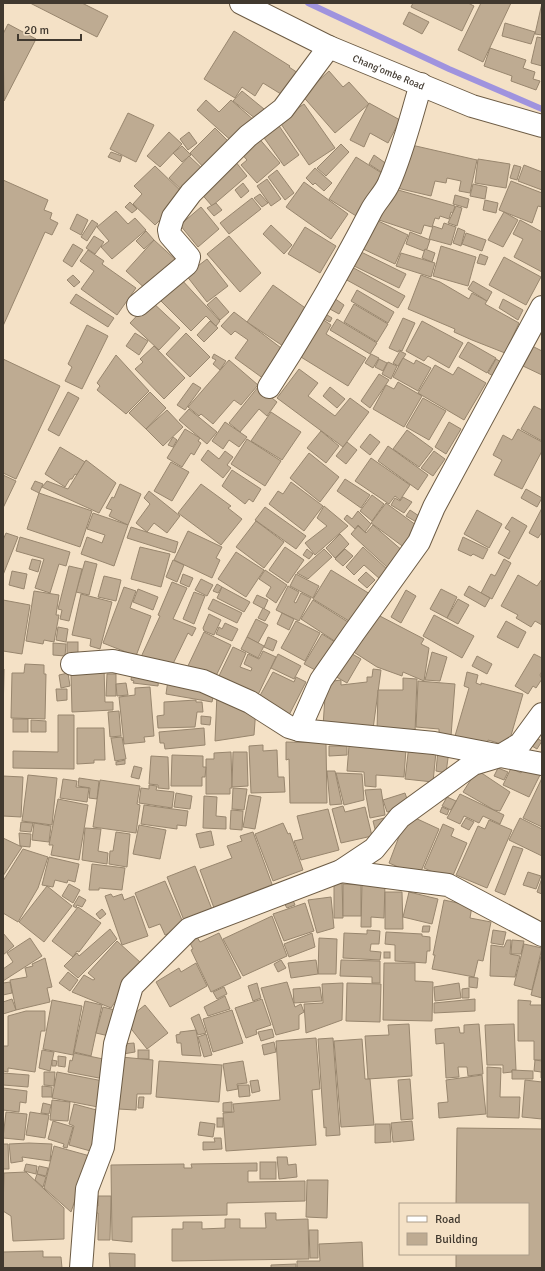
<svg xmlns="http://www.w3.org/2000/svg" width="545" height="1271" font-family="Signika,sans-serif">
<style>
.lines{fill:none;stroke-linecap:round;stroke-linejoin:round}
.stream{stroke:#9f93de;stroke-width:6}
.building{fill:#beab92;stroke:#98866e}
.street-casing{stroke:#6d5c45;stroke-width:24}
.secondary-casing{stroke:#6d5c45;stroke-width:24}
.street{stroke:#fff;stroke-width:22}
.secondary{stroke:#fff;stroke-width:22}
.labels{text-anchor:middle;stroke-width:3;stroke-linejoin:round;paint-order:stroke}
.street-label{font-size:10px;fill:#41392f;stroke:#f4e1c6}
</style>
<rect width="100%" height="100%" fill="#f4e1c6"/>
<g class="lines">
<path class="stream" d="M308 3 449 69 542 109"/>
</g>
<g class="building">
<path d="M30 3H82L108 16 97 37Z"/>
<path d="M413 3H468L474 6 462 31 411 7Z"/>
<path d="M481 3H511L483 62 458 50Z"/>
<path d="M542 3V35L535 34Z"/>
<path d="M409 12 429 22 422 34 403 24Z"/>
<path d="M505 23 535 32 531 44 502 36Z"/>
<path d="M8 24 36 39 4 101 3 34Z"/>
<path d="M234 31 290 66 289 67 304 77 289 99 263 83 255 96 242 87 235 98 204 79Z"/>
<path d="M537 37 542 38V66L531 63Z"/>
<path d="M490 48 526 60 523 68 535 72 533 79 540 81 536 90 511 81 512 76 484 66Z"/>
<path d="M329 71 343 87 349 82 369 104 335 133 300 93 315 80 317 82Z"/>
<path d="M242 91 264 109 256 119 233 101Z"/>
<path d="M206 100 219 112 231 100 255 121 235 144 197 110Z"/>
<path d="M369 103 400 120 388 143 370 133 364 147 350 140Z"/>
<path d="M304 104 335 148 309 165 279 121Z"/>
<path d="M128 113 154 125 136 162 110 149Z"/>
<path d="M275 120 299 155 284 166 260 132Z"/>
<path d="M215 128 232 145 207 171 190 153Z"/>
<path d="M169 132 182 144 160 167 147 156Z"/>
<path d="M189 132 197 143 188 150 180 139Z"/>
<path d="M257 136 280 163 257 183 241 165 247 160 239 151Z"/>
<path d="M341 144 349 152 326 176 317 168Z"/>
<path d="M407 144 477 160 470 193 459 191 461 181 447 178 446 183 435 181 431 196 397 188Z"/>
<path d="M182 146 191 155 182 162 173 153Z"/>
<path d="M111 152 122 156 120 162 108 157Z"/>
<path d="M374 155 391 167 386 175 369 164Z"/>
<path d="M189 156 207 173 185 193 169 178Z"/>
<path d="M356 157 388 177 361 219 329 199Z"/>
<path d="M478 159 510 164 506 188 475 183Z"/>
<path d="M235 161 247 176 212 206 199 191Z"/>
<path d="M514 165 521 167 517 180 510 178Z"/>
<path d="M524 165 542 172V190L518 181Z"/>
<path d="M155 166 185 195 155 225 133 204 142 194 134 186Z"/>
<path d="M315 168 332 183 324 191 315 183 313 185 306 178Z"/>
<path d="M277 170 294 193 285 200 268 177Z"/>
<path d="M267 179 281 199 271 206 257 186Z"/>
<path d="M3 180 48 200 44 210 52 213 50 219 58 223 52 235 45 232 3 326Z"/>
<path d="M511 181 542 193V207L538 206 532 223 499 210Z"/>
<path d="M304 182 348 214 331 239 286 207Z"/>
<path d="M243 183 249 191 241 198 235 190Z"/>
<path d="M473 184 487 187 485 199 470 196Z"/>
<path d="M391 188 455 206 453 213 451 212 449 219 440 216 439 219 435 218 432 227 424 225 421 234 373 218Z"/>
<path d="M260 194 268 203 262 207 254 198Z"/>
<path d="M455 195 469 199 467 208 453 204Z"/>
<path d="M252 198 261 209 229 234 220 223Z"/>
<path d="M485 200 498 203 496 213 483 210Z"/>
<path d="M130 202 137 209 132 213 125 207Z"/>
<path d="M216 203 222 210 214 216 207 208Z"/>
<path d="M456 206 462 208 457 226 448 223Z"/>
<path d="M201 207 219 229 198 247 180 225Z"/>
<path d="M116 211 128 224 135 218 146 230 112 259 101 247 109 241 97 227Z"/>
<path d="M504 212 518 220 503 247 488 240Z"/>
<path d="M77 214 88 220 81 235 70 229Z"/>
<path d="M374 219 408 235 395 264 361 248Z"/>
<path d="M92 220 98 224 87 241 81 237Z"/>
<path d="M520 220 542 232V272L514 257 523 239 513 234Z"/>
<path d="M444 223 456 227 451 245 429 239 433 226 442 229Z"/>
<path d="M271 225 292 245 284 254 263 234Z"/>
<path d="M305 227 336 246 320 273 288 254Z"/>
<path d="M458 228 465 231 461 246 453 243Z"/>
<path d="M146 231 154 240 144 249 136 241Z"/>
<path d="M410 232 430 240 427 249 424 251 406 244Z"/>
<path d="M466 233 486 240 482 251 462 244Z"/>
<path d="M94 236 104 242 95 254 86 248Z"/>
<path d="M229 236 261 273 240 292 207 254Z"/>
<path d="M154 240 177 261 149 292 126 271Z"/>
<path d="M73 244 83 250 72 267 63 261Z"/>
<path d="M441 246 476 257 468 286 433 276Z"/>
<path d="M425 249 435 253 432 262 422 258Z"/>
<path d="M88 250 104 261 102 264 136 288 117 315 81 289 94 271 80 261Z"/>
<path d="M357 250 406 274 399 288 350 264Z"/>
<path d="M401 253 435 263 431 277 396 266Z"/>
<path d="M480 254 488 257 485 265 477 263Z"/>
<path d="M504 257 541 277 526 305 489 285Z"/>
<path d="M207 259 228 286 207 302 186 275Z"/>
<path d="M352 267 405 296 398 308 345 279Z"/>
<path d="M73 275 80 282 74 287 67 280Z"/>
<path d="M421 275 440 282 469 299 472 293 487 301 485 304 519 323 505 353 472 340 454 332 455 329 408 309Z"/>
<path d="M180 278 220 321 216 326 206 316 191 331 158 298Z"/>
<path d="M473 281 492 292 487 301 468 289Z"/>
<path d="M273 285 311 312 286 348 247 322Z"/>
<path d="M357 290 394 312 388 323 351 301Z"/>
<path d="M76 294 114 318 108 327 70 303Z"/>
<path d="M216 297 229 312 220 320 207 305Z"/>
<path d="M334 298 344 305 339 314 328 308Z"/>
<path d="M503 299 523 310 518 320 499 308Z"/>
<path d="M151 301 180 328 159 350 130 323Z"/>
<path d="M354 304 388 324 377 342 344 322Z"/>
<path d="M234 312 285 351 264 379 235 358 248 340 235 331 231 335 221 326Z"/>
<path d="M324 313 332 318 330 322 322 318Z"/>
<path d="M319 317 331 325 326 334 366 358 348 386 296 354Z"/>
<path d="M403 318 415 323 402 351 399 350 398 352 389 348Z"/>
<path d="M337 319 377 343 370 354 330 330Z"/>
<path d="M210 321 218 328 204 342 197 335Z"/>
<path d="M422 321 463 343 449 368 428 356 424 361 406 351Z"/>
<path d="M87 325 108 336 82 389 65 381 72 367 68 364Z"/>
<path d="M135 333 148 341 139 355 126 346Z"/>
<path d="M186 333 210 357 190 377 166 354Z"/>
<path d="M468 342 496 358 487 373 459 357Z"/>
<path d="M154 346 185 378 164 399 135 369 143 362 140 359Z"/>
<path d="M532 346 542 351V375L523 366Z"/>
<path d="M400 351 406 354 398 366 393 363Z"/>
<path d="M214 354 226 361 220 370 213 364 216 360 212 358Z"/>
<path d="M371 354 379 358 373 368 365 363Z"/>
<path d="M116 355 149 391 126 414 97 390 100 386 97 383Z"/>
<path d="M403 358 414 364 416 360 431 368 418 391 393 377Z"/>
<path d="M3 359 60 386 16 479 3 473Z"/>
<path d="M379 359 387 363 383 371 375 367Z"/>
<path d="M496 359 501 362 493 376 488 373Z"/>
<path d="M229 360 258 385 241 405 234 400 213 424 201 414 199 416 188 407Z"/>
<path d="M388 362 397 366 391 379 382 374Z"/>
<path d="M435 365 453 375 458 367 486 383 464 420 418 393Z"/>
<path d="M299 369 318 383 308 396 335 416 350 398 369 412 343 447 277 398Z"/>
<path d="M379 374 389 380 370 408 361 401Z"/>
<path d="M398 382 422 396 404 427 373 409 386 385 394 389Z"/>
<path d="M193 383 201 388 185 410 177 405Z"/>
<path d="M258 387 277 402 267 416 259 409 240 432 229 423Z"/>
<path d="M330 387 345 399 337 408 323 396Z"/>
<path d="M68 392 79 398 59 436 48 430Z"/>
<path d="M150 392 166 408 146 429 129 413Z"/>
<path d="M423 398 446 411 429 440 406 427Z"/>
<path d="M534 406 542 410V441L521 429Z"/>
<path d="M189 409 217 432 207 444 179 420Z"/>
<path d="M167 410 183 427 163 446 146 429Z"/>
<path d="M271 412 301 432 282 460 251 441Z"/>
<path d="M225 422 247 437 239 447 229 440 223 449 212 441Z"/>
<path d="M449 422 461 429 446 454 435 447Z"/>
<path d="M185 429 200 438 198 441 201 443 194 455 191 453 182 467 167 458Z"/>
<path d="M518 429 542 442V451L522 489 494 475 502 460 493 455 503 435 512 440Z"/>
<path d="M407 430 433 449 419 467 393 449Z"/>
<path d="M321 431 339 446 326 463 307 448Z"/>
<path d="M370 434 380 442 370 455 360 447Z"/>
<path d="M173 437 177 440 173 447 168 445Z"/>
<path d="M247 439 281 461 265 486 231 464Z"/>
<path d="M347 442 357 450 346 464 336 456Z"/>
<path d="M388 446 428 475 418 490 378 461Z"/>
<path d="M60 447 85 462 77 475 75 474 72 479H70L65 487 45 474Z"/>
<path d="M208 450 219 459 225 451 233 457 227 465 231 468 223 478 201 460Z"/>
<path d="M434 451 445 459 433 476 421 468Z"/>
<path d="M309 453 339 477 320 502 290 478Z"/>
<path d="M371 458 410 485 400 500 395 496 389 504 355 481Z"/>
<path d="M86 460 116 483 99 513 42 487 47 481 68 489Z"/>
<path d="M171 462 189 472 172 501 154 491Z"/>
<path d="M232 470 261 489 253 502 249 499 245 504 222 486Z"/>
<path d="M3 475 16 481 3 508Z"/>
<path d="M345 479 370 495 361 508 337 491Z"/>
<path d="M35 481 43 484 39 493 31 489Z"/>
<path d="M291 482 323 506 304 531 269 504 278 491 283 494Z"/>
<path d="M120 484 141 494 128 525 109 516 112 510 106 508 112 497 114 498Z"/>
<path d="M201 484 231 506 228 508 242 519 221 545 178 513Z"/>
<path d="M526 489 542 498 537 507 521 498Z"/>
<path d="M149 491 180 516 167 533 154 523 147 532 136 523 150 504 144 498Z"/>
<path d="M39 493 92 511 80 547 27 529Z"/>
<path d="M372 495 384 504 372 521 360 511Z"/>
<path d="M403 497 412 502 404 513 391 505 395 498 400 501Z"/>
<path d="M386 503 420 528 405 548 371 523Z"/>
<path d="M324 506 348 526 315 555 305 543 327 526 317 518Z"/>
<path d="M265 507 306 536 296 549 255 520Z"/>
<path d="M542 508V532L538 538 529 533Z"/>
<path d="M410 510 422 518 418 523 406 516Z"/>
<path d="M477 510 502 524 489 548 464 534Z"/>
<path d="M358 511 371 524 365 532 358 525 355 529 344 519 347 515 352 519Z"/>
<path d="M93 513 128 525 114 566 81 554 87 537 102 543 105 535 87 529Z"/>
<path d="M512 517 527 526 509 559 498 553 510 531 505 528Z"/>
<path d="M256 521 284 542 264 568 236 547Z"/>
<path d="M373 525 404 552 389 569 351 534 358 526 366 533Z"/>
<path d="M131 527 178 542 175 553 127 538Z"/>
<path d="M188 531 222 547 216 558 220 560 212 578 174 560Z"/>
<path d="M6 533 18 537 3 575V540Z"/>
<path d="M340 534 349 544 335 558 326 548Z"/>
<path d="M20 537 70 552 66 566 59 564 50 593 35 588 44 559 16 551Z"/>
<path d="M463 537 488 549 483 559 473 554 471 556 458 550Z"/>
<path d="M140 547 170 554 161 587 131 579Z"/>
<path d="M285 547 304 560 288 583 269 570Z"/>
<path d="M363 547 388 570 380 579 364 565 354 575 346 567Z"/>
<path d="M307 549 313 554 309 559 303 555Z"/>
<path d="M324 549 332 557 308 579 297 573Z"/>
<path d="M345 549 353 556 343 566 335 559Z"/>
<path d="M236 552 264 570 246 597 218 579Z"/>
<path d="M32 559 41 561 38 572 29 569Z"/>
<path d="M504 559 511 563 492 599 481 593 491 574 495 576Z"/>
<path d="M173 560 184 565 177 582 166 577Z"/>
<path d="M85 561 97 564 89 595 76 592Z"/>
<path d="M69 566 82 569 69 621 60 619 62 610 58 609Z"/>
<path d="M265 570 287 585 276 603 266 596 271 587 259 579Z"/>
<path d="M331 570 370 594 352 623 313 599Z"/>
<path d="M12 571 27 574 24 589 9 585Z"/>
<path d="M366 572 375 580 367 588 358 580Z"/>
<path d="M183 574 193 578 189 587 180 583Z"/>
<path d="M296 574 319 586 313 598 290 586Z"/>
<path d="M518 575 537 586 542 579V625L535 621 531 627 516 618 518 615 501 606Z"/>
<path d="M104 576 121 580 116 601 98 597Z"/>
<path d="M201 579 213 585 207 596 195 590Z"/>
<path d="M172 582 187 588 173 619 196 628 192 636 188 633 170 670 141 657 160 616 158 615Z"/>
<path d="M217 584 222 587 218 593 213 591Z"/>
<path d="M288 586 299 592 294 602 296 603 301 593 311 598 299 621 276 610Z"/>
<path d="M469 586 490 598 485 607 464 595Z"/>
<path d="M124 587 136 591 130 608 151 616 136 656 103 643Z"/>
<path d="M222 587 250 602 244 612 217 598Z"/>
<path d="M138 589 158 597 153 610 133 602Z"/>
<path d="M441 589 457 597 447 618 430 609Z"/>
<path d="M406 590 416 596 401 623 391 617Z"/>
<path d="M34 591 59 595 56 615H59L54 642 44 640 43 644 26 641Z"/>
<path d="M194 592 205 596 194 624 183 619Z"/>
<path d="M81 594 112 602 100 649 90 646 91 639 72 635Z"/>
<path d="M257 595 268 600 264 609 253 603Z"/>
<path d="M213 599 242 613 237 623 208 609Z"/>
<path d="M458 599 469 605 458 624 447 618Z"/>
<path d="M3 600 30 605 22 654 3 651Z"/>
<path d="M313 600 348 622 336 642 301 619Z"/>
<path d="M263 608 270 612 265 621 258 618Z"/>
<path d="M282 613 294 619 289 630 277 624Z"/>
<path d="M209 614 221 620 214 635 204 631 203 628Z"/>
<path d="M376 614 424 639 421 644 429 648 424 681 403 672 402 676 377 667 349 649Z"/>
<path d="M434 615 474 636 462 658 423 636Z"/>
<path d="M256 619 268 625 258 643 247 637Z"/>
<path d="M296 621 320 633 305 661 281 648Z"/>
<path d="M506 621 526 632 518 648 497 637Z"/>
<path d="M225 623 238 629 232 641 216 634 219 627 222 629Z"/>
<path d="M58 627 68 629 66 642 56 640Z"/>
<path d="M204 632 231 645 214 680 187 668Z"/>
<path d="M322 634 335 642 317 671 304 664Z"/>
<path d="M247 637 264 646 258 658 241 649Z"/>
<path d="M268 637 277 641 273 651 264 647Z"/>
<rect x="67" y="642" width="11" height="13"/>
<path d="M53 643 66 644 65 656 53 655Z"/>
<path d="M233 647 246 653 240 667 251 671 252 668 244 664 248 654 259 659 263 651 276 657 256 699 217 680Z"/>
<path d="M347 651 361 659 347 683 333 675Z"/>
<path d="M432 652 447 657 440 681 425 680Z"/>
<path d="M278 654 301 666 294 679 271 668Z"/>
<path d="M534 654 542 658V671L540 675 542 679 536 688 533 686 528 694 515 686Z"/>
<path d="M477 656 492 664 487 674 472 666Z"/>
<path d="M25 664 44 665V674H46L45 719 11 718 12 673H24Z"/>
<path d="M104 668 105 702H113V710L72 712 71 674Z"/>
<path d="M3 669H4L3 719Z"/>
<path d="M373 669 381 670 373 729 323 726 326 682 341 680V685L367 682V677H372Z"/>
<path d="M132 672 159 675 158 686 133 683 134 681 131 680Z"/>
<path d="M273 672 294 682 296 677 306 682 288 717 257 701Z"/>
<path d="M467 672 478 675 476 683 481 685V683L523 694 508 746 488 740 487 745 455 736 469 688 464 686Z"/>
<path d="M68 673 70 686 61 688 59 675Z"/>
<path d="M107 674H116V696H106Z"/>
<path d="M403 678 417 679 415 733 377 731 378 690H403Z"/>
<path d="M168 680 215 688 212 702 166 694Z"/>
<path d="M418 681 455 684 451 736 439 735V729L416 727Z"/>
<path d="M126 683 128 695 117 696 116 684Z"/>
<path d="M150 687 154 736 144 737 145 742 124 744 119 697 135 695V688Z"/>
<path d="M56 689H67V700L57 701Z"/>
<path d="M217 694 256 708 254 735 215 741Z"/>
<path d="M196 700V702H202L203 712H197L195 727 158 728 157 716 164 715V702Z"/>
<path d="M119 711 121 736 110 737 108 712Z"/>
<path d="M58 715H74V769L13 768V751L58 752Z"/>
<path d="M201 716 211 717 210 725 201 724Z"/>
<rect x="13" y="719" width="15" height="13"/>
<path d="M31 720 46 721V732H31Z"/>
<path d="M77 728H104L105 760H94V763L77 764Z"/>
<path d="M204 728 205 745 165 749 164 743H160L159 732Z"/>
<path d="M122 737 126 759 115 761 111 738Z"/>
<path d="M536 738 542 741 537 749 532 746Z"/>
<path d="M286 742 326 743 327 803H290L289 759 286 760Z"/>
<path d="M263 745V751L277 750 278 777H284L285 792 251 793 249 746Z"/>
<path d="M409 745 436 752 433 782 405 779Z"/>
<path d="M329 746H347V755L329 756Z"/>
<path d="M349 746 406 749 404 777 376 775V787L365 786 364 772 347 771Z"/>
<path d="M438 750 449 751 446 773 436 771Z"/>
<path d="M231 752 232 788H230V794H206V759H214V753Z"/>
<path d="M233 752H247L248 786 232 787Z"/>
<path d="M172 755 203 756V767H206L205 777H202V786H171Z"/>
<path d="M151 756 168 757 169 789 158 788V785L149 784Z"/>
<path d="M125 760V764L116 765V762Z"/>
<path d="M526 763 542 771 529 797 503 785 511 768 521 773Z"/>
<path d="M134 766 142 768 139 779 131 777Z"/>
<path d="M498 768 508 772 504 780 494 776Z"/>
<path d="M477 770 510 792 500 811 494 810 463 792Z"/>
<path d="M327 771H335L342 804 330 805Z"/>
<path d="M336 773 362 774 364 800 344 805Z"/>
<path d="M28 775 57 778 52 825 22 821Z"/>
<path d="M3 776 23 777 21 817 3 816Z"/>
<path d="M79 778 99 781 97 799 89 798 90 788 78 786Z"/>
<path d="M542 778V827L523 818Z"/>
<path d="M63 779 77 781 76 787 89 788 87 802 60 798Z"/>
<path d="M100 780 140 786 137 804 140 805 136 833 93 827Z"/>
<path d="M149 785 157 786 156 790 174 792 172 808 139 803 141 788 149 789Z"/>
<path d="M233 788 247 789 244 810 232 809Z"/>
<path d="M381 789 385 815 370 818 365 790Z"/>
<path d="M176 793 192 796 190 809 174 807Z"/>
<path d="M405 793 409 805 387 812 383 800Z"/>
<path d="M460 794 504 815 500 824 483 816 479 823 464 816 460 824 447 818Z"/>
<path d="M249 795 261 797 255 829 243 827Z"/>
<path d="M204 796 217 797 216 816 226 817V829L203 828Z"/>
<path d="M447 797 456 801 451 810 442 806Z"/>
<path d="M58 799 88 805 79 860 51 855 53 845H49Z"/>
<path d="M144 805 188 811 186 826 177 825V829L141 824Z"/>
<path d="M343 806 345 812 365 807 372 836 341 843 332 809Z"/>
<path d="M442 807 449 810 447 815 440 812Z"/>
<path d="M328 809 339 850 301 860 294 841 303 839 297 816Z"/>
<path d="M231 810 243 811 242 830 230 829Z"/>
<path d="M413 817 439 829 419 876 389 863 403 826Z"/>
<path d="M384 818 388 829 376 833 373 821Z"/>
<path d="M466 818 474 822 469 830 461 826Z"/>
<path d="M520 818 542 829V856L509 840Z"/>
<path d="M489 820 512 830 487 888 456 875 478 826 485 829Z"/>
<path d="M21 822 33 823 31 832 20 831Z"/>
<path d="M34 823 51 826 49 842 32 840Z"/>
<path d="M283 823 288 834 290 833 303 870 273 881 255 834Z"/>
<path d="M443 824 454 829 451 836 467 843 451 880 424 868Z"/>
<path d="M139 825 166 830 160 859 133 854Z"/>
<path d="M85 828 101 829 98 851 108 853 107 864 82 860Z"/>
<path d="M211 831 214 845 200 848 196 834Z"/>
<path d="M116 832 130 834 127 867 109 864 110 851H113Z"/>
<path d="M253 832 273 887 214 908 200 870 232 858 227 846 242 841 240 836Z"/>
<path d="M19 833 31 834 30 847 20 846Z"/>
<path d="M3 838 22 847 3 876Z"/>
<path d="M513 846 523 849 505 895 495 891Z"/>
<path d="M23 849 48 857 38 888 18 922 3 913V881Z"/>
<path d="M49 857 79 864 75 882 68 880 67 883 55 880 53 887 42 885Z"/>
<path d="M92 864 125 868 122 890 99 888V890H89Z"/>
<path d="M195 866 213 912 185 923 167 877Z"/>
<path d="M528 872 541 876 536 889 523 885Z"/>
<path d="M542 878V894L537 892Z"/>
<path d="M165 881 185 927 165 935 160 924 149 928 135 893Z"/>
<path d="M334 881H342L343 918H334Z"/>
<path d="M362 883 385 884 384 918 371 917V927H361Z"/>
<path d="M69 884 80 890 73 903 62 896Z"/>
<path d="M343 884 361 885V916H343Z"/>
<path d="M47 886 72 906 44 942 19 922Z"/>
<path d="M385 892H402L403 929H385Z"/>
<path d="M409 892 438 899 432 924 403 917Z"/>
<path d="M111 894 113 897 122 894 124 900 134 896 148 936 122 945 105 896Z"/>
<path d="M79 896 86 900 82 907 77 905 76 908 73 906Z"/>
<path d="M331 897 334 928 317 933 308 900Z"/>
<path d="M293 900 295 905 287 908 284 903Z"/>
<path d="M444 900 472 906 470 918 491 922 483 961 478 960 474 977 432 969 435 955H433Z"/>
<path d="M305 903 314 931 284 941 273 914Z"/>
<path d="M78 907 101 923 79 952 77 951 73 957 52 941Z"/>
<path d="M102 909 106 914 100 919 96 914Z"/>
<path d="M272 916 287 956 243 976 223 939Z"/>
<path d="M423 926H430L429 932H422Z"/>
<path d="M110 929 117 939 78 978 64 966 77 953 79 956Z"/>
<path d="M367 930 380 931 379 944H371L370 951 381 952 380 960 343 958 344 933 367 934Z"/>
<path d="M493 930 506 932 503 945 491 943Z"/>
<path d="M386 932 422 934V936L430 937V951H427L426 963 395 961V945L385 944Z"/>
<path d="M3 933 14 946 3 955Z"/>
<path d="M219 933 241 978 211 992 191 950 193 949 189 941 197 937 200 942Z"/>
<path d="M312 933 315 947 289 957 284 944Z"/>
<path d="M30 938 42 956 3 981V969L13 962 7 953Z"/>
<path d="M319 938 337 939 336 974H318Z"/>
<path d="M507 940H511L510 954 520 956 515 977 490 976 491 945 504 947Z"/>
<path d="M512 940 524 941 521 954H511Z"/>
<path d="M117 941 141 963 111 1008 72 992 84 975 93 980 95 979 88 973Z"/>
<path d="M524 944 542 948 532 990 514 985Z"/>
<rect x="384" y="952" width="6" height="6"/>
<path d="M541 956 542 957V998L531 995Z"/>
<path d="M45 958 52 987 47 988 50 1002 16 1010 10 980 27 977 25 968 33 966 32 964Z"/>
<path d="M281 960 286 968 278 972 274 964Z"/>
<path d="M316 960 318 974 291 978 288 963Z"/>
<path d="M341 960 380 961V983H372V977L340 976Z"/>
<path d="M196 963 207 986 170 1007 156 982 179 968 181 972Z"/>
<path d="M384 963H415V981L433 982 432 1021 383 1020Z"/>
<path d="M68 972 78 980 70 991 59 983Z"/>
<path d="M469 977 478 978 477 988 469 987Z"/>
<path d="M10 982 12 993 3 995V983Z"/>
<path d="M287 982 295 1007 301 1004 304 1012 299 1015V1029L276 1035 261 988Z"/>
<path d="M257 983 261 998 253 1001 248 986Z"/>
<path d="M343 983 342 1020 306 1033 304 1004 323 1003 322 984Z"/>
<path d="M347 983 381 984 380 1022 346 1021Z"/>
<path d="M459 983 461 998 435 1001 434 987Z"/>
<path d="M224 987 227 994 217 999 213 992Z"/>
<path d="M320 987 322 1001 294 1003 293 989Z"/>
<path d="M469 988V998H462V989Z"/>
<path d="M225 996 230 1009 208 1016 204 1007Z"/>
<path d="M12 999 16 1010 3 1014V1002Z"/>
<path d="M262 999 271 1025 256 1030 257 1034 246 1038 235 1008Z"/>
<path d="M475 999V1011L434 1013V1003Z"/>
<path d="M52 1000 82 1006 73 1055 43 1049Z"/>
<path d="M518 1000 531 1001 530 1005H542V1060H534V1041H518Z"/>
<path d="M85 1001 102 1005 91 1056 74 1052Z"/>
<path d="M145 1005 168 1033 147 1049 125 1021Z"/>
<path d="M103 1007 115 1010 109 1036 96 1033Z"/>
<path d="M232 1010 243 1043 213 1052 203 1019Z"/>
<path d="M26 1011H45V1031H41L35 1072 8 1068V1072L3 1071V1046H8V1016Z"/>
<path d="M199 1014 206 1033 198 1035 191 1018Z"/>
<path d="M409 1024 412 1076 368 1079 365 1036 389 1035 388 1025Z"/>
<path d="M479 1024 483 1074 468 1076 467 1067H458L459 1077 446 1078 444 1043 436 1044 435 1029 459 1027 460 1033H464V1025Z"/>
<path d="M514 1024 516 1070H512V1072L503 1073V1065H487L485 1025Z"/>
<path d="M272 1029 274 1037 261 1041 258 1032Z"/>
<path d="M196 1030 201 1056 182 1055 181 1043H177L176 1035 180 1034V1032Z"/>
<path d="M206 1034 212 1055 204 1057 198 1037Z"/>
<path d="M316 1038 320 1089 312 1090 316 1145 226 1151 223 1113 234 1112 233 1104 280 1100 276 1041Z"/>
<path d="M333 1038 340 1135 326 1136V1127L324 1128 318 1039Z"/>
<path d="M362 1039 365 1079H370L374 1125 341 1127 334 1041Z"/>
<path d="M274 1042 276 1052 264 1055 262 1045Z"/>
<path d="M134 1043 135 1052 123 1054 122 1044Z"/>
<path d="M42 1050 54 1052 50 1071 39 1068Z"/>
<rect x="138" y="1050" width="11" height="9"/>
<path d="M74 1053 108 1060 104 1079 68 1072 70 1060 72 1061Z"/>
<path d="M58 1056 66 1057 65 1067 58 1066Z"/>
<path d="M121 1057 153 1060 151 1094H137L136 1110 118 1109Z"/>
<path d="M52 1060 57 1061 56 1066H52Z"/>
<path d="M535 1060 542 1061V1079L541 1078V1072L534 1071Z"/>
<path d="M159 1061 222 1065 219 1102 156 1097Z"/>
<path d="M243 1061 247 1083 237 1084 238 1089 227 1091 223 1064Z"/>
<path d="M487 1067 501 1068 500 1097H520L519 1118 487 1117Z"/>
<path d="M512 1070 533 1071V1079H512Z"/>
<path d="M44 1072H55L54 1086 44 1085Z"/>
<path d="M57 1072 108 1082 103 1108 52 1098Z"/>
<path d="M3 1073 29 1075 28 1087 3 1085Z"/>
<path d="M482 1075 486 1114 439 1118 438 1103 448 1102 446 1080Z"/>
<path d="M410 1079 413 1119 401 1120 398 1080Z"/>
<path d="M258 1080 260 1091 252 1093 250 1081Z"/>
<path d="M525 1080 542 1082V1119L522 1117Z"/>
<path d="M238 1085H249L250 1096 239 1097Z"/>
<path d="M42 1086 52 1087V1097H42Z"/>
<path d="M3 1088 27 1091 26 1103 20 1102 19 1112 3 1110Z"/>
<path d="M139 1097H144L143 1108H138Z"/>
<path d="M52 1100 70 1102 68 1121 50 1120Z"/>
<path d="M232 1102V1112H223V1103Z"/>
<path d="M43 1103 51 1105 49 1114 41 1113Z"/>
<path d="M74 1104 104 1112 94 1152 69 1145 74 1126 69 1124Z"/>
<path d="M6 1112 27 1114 24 1140 3 1138Z"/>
<path d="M30 1112 49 1115 45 1138 26 1135Z"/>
<rect x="217" y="1118" width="6" height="9"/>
<path d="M53 1121 73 1127 67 1148 63 1147 64 1144 48 1139Z"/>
<path d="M412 1121 414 1140 393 1142 391 1123Z"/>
<path d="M200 1122 215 1124 213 1137 198 1135Z"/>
<path d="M375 1124H390L391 1142 375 1143Z"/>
<path d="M457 1128 542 1129V1268H456V1254H528V1204H456Z"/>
<path d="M214 1138H221L222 1149 203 1150V1142H215Z"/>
<path d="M29 1143 52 1144 50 1161 22 1157 23 1161 11 1163 9 1144Z"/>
<path d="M3 1144H8L9 1169H3Z"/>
<path d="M54 1146 90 1156 71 1212 44 1188Z"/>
<path d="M277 1157H287L288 1165 296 1164 297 1177 279 1179Z"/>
<rect x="260" y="1162" width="16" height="17"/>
<path d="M257 1163V1171H248V1182L305 1181V1201L227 1203V1215L132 1217V1242L112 1240 111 1165 184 1164V1168H192L191 1164Z"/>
<path d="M26 1164 37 1166 36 1174 24 1171Z"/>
<path d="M39 1166 48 1168 46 1176 37 1174Z"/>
<path d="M26 1172 64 1208V1239L13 1241 11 1216 3 1211 4 1173Z"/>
<path d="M37 1174 46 1177 43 1187 35 1180Z"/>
<path d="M307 1180H328L327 1218 306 1217Z"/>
<path d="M98 1196H111L110 1240H98V1213H92L93 1206H98Z"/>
<path d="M265 1213H276V1220L308 1219 309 1259 172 1261V1229H183V1222H202V1229L225 1228V1219H240V1228H266Z"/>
<path d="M309 1230H318V1258H310Z"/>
<path d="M362 1242 363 1268H297V1261H320L319 1244Z"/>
<path d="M43 1251V1257H61L62 1268H3V1252Z"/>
<path d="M109 1253 135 1254V1268H110Z"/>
<path d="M296 1264V1268H271V1265Z"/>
</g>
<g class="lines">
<defs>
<g id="street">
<path d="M138 305 187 264 189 257 170 235 169 230 173 217 191 193 248 136 283 109 329 47"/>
<path d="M269 387C306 330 340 271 371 211 376 201 385 193 389 183 403 151 411 117 421 84"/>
<path d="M72 664 113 661 203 681 250 702 289 727 299 730 434 743 542 764"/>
<path d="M299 730 321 680 353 634 419 542 434 507 542 307"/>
<path d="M341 871 448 885 542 935"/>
<path d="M81 1268 87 1189 103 1147 115 1044 132 986 189 929 341 871 374 849 400 817 473 764 500 756 520 744 542 714"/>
</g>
<g id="secondary">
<path id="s1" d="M241 3 329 47 472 106 542 126"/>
</g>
</defs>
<use href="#street" class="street-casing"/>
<use href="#secondary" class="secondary-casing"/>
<use href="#street" class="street"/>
<use href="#secondary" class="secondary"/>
</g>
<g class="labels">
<g class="street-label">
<text dy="4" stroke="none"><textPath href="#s1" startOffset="163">Chang'ombe Road</textPath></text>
</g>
</g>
<rect width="545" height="1271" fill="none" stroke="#41392f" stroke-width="8"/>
<rect x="399" y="1203" width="130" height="52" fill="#f4e1c6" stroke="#ac9e8a"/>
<rect x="407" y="1216" width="20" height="6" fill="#ffffff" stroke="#ac9e8a"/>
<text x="435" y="1223" font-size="12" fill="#41392f">Road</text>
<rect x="407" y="1233" width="20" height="12" fill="#beab92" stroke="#ac9e8a"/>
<text x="435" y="1243" font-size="12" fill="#41392f">Building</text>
<path d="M18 34v6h63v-6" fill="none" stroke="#41392f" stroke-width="2"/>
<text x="24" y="34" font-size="12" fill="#41392f" stroke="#f4e1c6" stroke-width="3" paint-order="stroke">20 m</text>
</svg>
